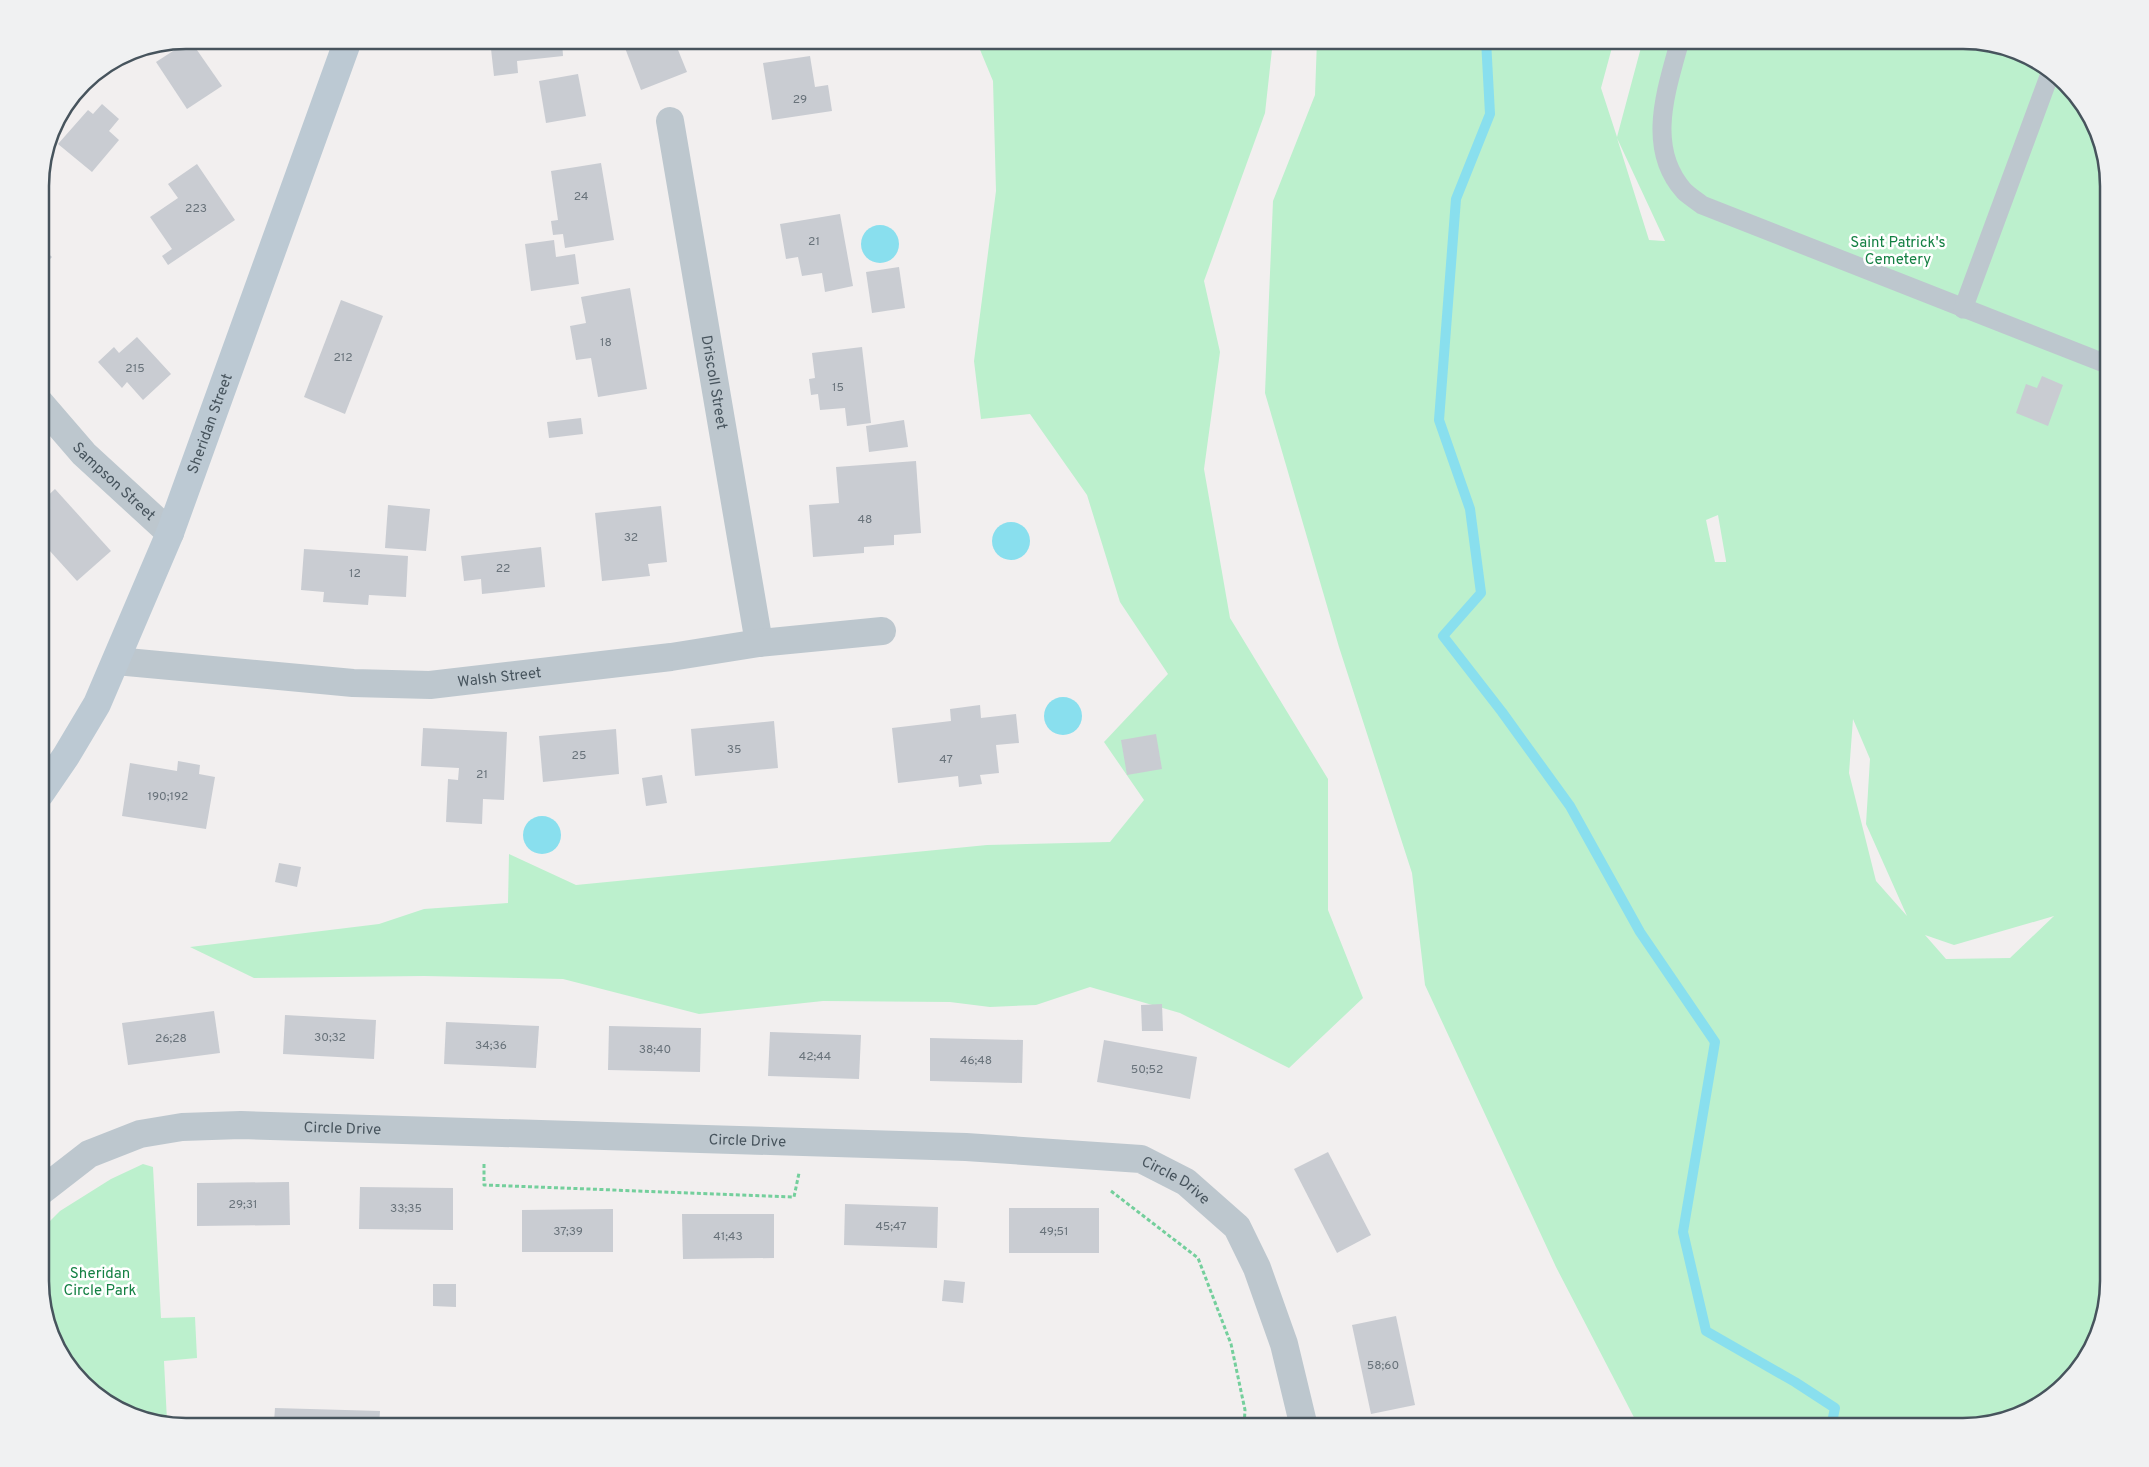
<svg xmlns="http://www.w3.org/2000/svg" width="2149" height="1467" font-family="Overpass,sans-serif">
<style>
.green{fill:#bcf0cd;fill-rule:evenodd}
.water{fill:#89dfee}
.lines{fill:none;stroke-linecap:round;stroke-linejoin:round}
.stream{stroke:#89dfee;stroke-width:10}
.building{fill:#c9ccd2}
.path{stroke:#74cf9c;stroke-width:3;stroke-dasharray:4 2.5;stroke-linecap:butt}
.lane{stroke:#bdc7ce;stroke-width:19}
.street{stroke:#bdc7ce;stroke-width:28}
.secondary{stroke:#bcc9d3;stroke-width:28}
.labels{text-anchor:middle;stroke-width:5;stroke-linejoin:round;paint-order:stroke}
.number-label{font-size:12px;fill:#68727a}
.park-label{font-size:15px;fill:#158144;stroke:#fff}
.street-label{font-size:15px;fill:#47545d;stroke:#fff}
.rim{fill:none;stroke:#47545d;stroke-width:2.5}
</style>
<rect width="100%" height="100%" fill="#f2efef"/>
<g class="green">
<path d="M976 40H1273L1265 113 1204 281 1220 352 1204 469 1230 618 1328 779V910L1363 998 1289 1068 1180 1013 1090 987 1036 1005 990 1007 950 1002 823 1001 699 1014 563 979 424 976 254 978 190 947 379 924 424 909 508 903 509 854 576 885 987 845 1110 842 1144 800 1104 742 1168 674 1120 602 1087 495 1030 414 981 419 974 361 996 191 993 81Z"/>
<path d="M1317 40H1614L1601 88 1617 137 1643 40H1963L2044 65 2090 113 2109 185V1282L2084 1362 2036 1408 1964 1427H1639L1556 1267 1425 985 1412 873 1339 647 1265 393 1273 201 1315 95ZM1617 138 1665 241H1664L1649 240ZM1718 515 1726 561V562H1715L1706 520ZM1853 719 1870 759 1866 824 1907 916 1876 881 1849 773ZM2054 916 2010 958 1946 959 1925 935 1954 945Z"/>
<path d="M143 1164 153 1167 161 1318 195 1317 197 1358 164 1361 167 1421 105 1402 59 1354 40 1291V1231L60 1211 111 1179Z"/>
</g>
<g class="water">
<circle cx="880" cy="244" r="19"/>
<circle cx="1011" cy="541" r="19"/>
<circle cx="1063" cy="716" r="19"/>
<circle cx="542" cy="835" r="19"/>
</g>
<g class="lines">
<path class="stream" d="M1486 40 1490 114 1456 199 1439 420 1470 509 1481 593 1443 636 1502 712 1570 806 1640 932 1715 1042 1683 1232 1706 1331 1795 1382 1835 1408 1831 1427"/>
</g>
<g class="building">
<path d="M190 40 222 86 187 109 156 62Z"/>
<path d="M490 40H562L563 56 517 61 518 73 494 76Z"/>
<path d="M622 40H674L687 72 641 90Z"/>
<path d="M810 56 815 87 828 85 832 111 772 120 763 63Z"/>
<path d="M578 74 586 116 546 123 539 81Z"/>
<path d="M102 104 119 119 109 131 119 140 92 172 58 144 88 110 93 114Z"/>
<path d="M601 163 614 240 565 248 563 234 553 235 551 221 558 220 551 171Z"/>
<path d="M197 164 235 220 168 265 162 256 172 249 150 217 178 198 168 184Z"/>
<path d="M840 214 853 286 825 292 822 273 802 276 798 257 786 259 780 224Z"/>
<path d="M554 240 556 257 575 254 579 284 531 291 525 244Z"/>
<path d="M40 246 52 257 40 270Z"/>
<path d="M899 267 905 308 872 313 866 272Z"/>
<path d="M630 288 647 389 598 397 591 358 576 360 570 326 586 323 581 297Z"/>
<path d="M341 300 383 316 345 414 304 397Z"/>
<path d="M137 337 171 374 143 400 127 382 122 388 98 362 114 347 119 353Z"/>
<path d="M862 347 871 423 847 426 845 408 820 410 818 394 811 395 809 379 815 378 812 353Z"/>
<path d="M2042 376 2063 385 2048 426 2016 413 2026 384 2037 388Z"/>
<path d="M581 418 583 434 549 438 547 422Z"/>
<path d="M904 420 908 447 869 452 866 426Z"/>
<path d="M916 461 921 533 894 535V545L864 547V553L813 557 809 505 839 503 836 467Z"/>
<path d="M55 489 111 551 77 581 40 540V503Z"/>
<path d="M388 505 430 509 426 551 385 548Z"/>
<path d="M661 506 667 562 648 564 650 576 602 581 595 513Z"/>
<path d="M541 547 545 587 482 594 481 579 464 581 461 556Z"/>
<path d="M304 549 408 556 406 597 369 595 368 605 323 602 324 592 301 590Z"/>
<path d="M980 705 981 718 1016 714 1019 743 996 745 999 773 980 775 982 784 959 787 958 776 898 783 892 728 951 721 950 709Z"/>
<path d="M774 721 778 768 695 776 691 729Z"/>
<path d="M423 728 507 732 504 800 483 799 482 824 446 822 448 779 458 780 459 768 421 766Z"/>
<path d="M616 729 619 774 543 782 539 736Z"/>
<path d="M1156 734 1162 769 1127 775 1121 740Z"/>
<path d="M178 761 200 765 199 774 215 777 206 829 122 816 130 763 177 771Z"/>
<path d="M662 775 667 803 646 806 642 778Z"/>
<path d="M279 863 301 867 297 887 275 882Z"/>
<path d="M1162 1004 1163 1031H1142L1141 1005Z"/>
<path d="M214 1011 220 1053 128 1065 122 1023Z"/>
<path d="M285 1015 376 1020 374 1059 283 1054Z"/>
<path d="M446 1022 539 1026 536 1068 444 1064Z"/>
<path d="M609 1026 701 1028 700 1072 608 1070Z"/>
<path d="M770 1032 861 1035 859 1079 768 1076Z"/>
<path d="M930 1038 1023 1040 1022 1083 930 1081Z"/>
<path d="M1104 1040 1197 1057 1190 1099 1097 1082Z"/>
<path d="M1328 1152 1371 1235 1337 1253 1294 1169Z"/>
<path d="M289 1182 290 1225 197 1226V1183Z"/>
<path d="M360 1187 453 1188V1230L359 1229Z"/>
<path d="M845 1204 938 1207 937 1248 844 1245Z"/>
<rect x="1009" y="1208" width="90" height="45"/>
<path d="M613 1209V1252H522V1210Z"/>
<path d="M682 1214H774V1258L683 1259Z"/>
<path d="M944 1280 965 1282 963 1303 942 1301Z"/>
<path d="M433 1284H456V1307L433 1306Z"/>
<path d="M1396 1316 1415 1405 1371 1414 1352 1325Z"/>
<path d="M275 1408 380 1411 379 1427H227V1420L274 1422Z"/>
<path d="M494 1422 613 1425V1427H494Z"/>
<path d="M728 1422 796 1425V1427H728Z"/>
</g>
<g class="lines">
<g class="path">
<path d="M484 1164V1185L794 1197 799 1173"/>
<path d="M1111 1191 1198 1258 1231 1344 1245 1410 1244 1427"/>
</g>
<g class="lane">
<path d="M1680 40C1667 89 1645 147 1684 191 1689 196 1696 200 1702 205L2109 365"/>
<path d="M1963 309 2051 71"/>
</g>
<g class="street">
<path id="s1" d="M670 121 759 643"/>
<path id="s2" d="M40 403 84 454 170 533"/>
<path id="s3" d="M116 661 353 683 430 685 671 657 759 643 882 631"/>
<path id="s4" d="M40 1192 89 1154 140 1134 182 1127 241 1125 966 1147 1141 1159 1186 1182 1237 1227 1257 1268 1284 1344 1304 1427"/>
</g>
<path class="secondary" id="s5" d="M40 794 66 756 97 704 170 533 348 40"/>
</g>
<g class="labels">
<g class="number-label">
<text x="800" y="103">29</text>
<text x="581" y="200">24</text>
<text x="196" y="212">223</text>
<text x="814" y="245">21</text>
<text x="606" y="346">18</text>
<text x="343" y="361">212</text>
<text x="135" y="372">215</text>
<text x="838" y="391">15</text>
<text x="865" y="523">48</text>
<text x="631" y="541">32</text>
<text x="503" y="572">22</text>
<text x="355" y="577">12</text>
<text x="734" y="753">35</text>
<text x="579" y="759">25</text>
<text x="946" y="763">47</text>
<text x="482" y="778">21</text>
<text x="168" y="800">190;192</text>
<text x="330" y="1041">30;32</text>
<text x="171" y="1042">26;28</text>
<text x="491" y="1049">34;36</text>
<text x="655" y="1053">38;40</text>
<text x="815" y="1060">42;44</text>
<text x="976" y="1064">46;48</text>
<text x="1147" y="1073">50;52</text>
<text x="243" y="1208">29;31</text>
<text x="406" y="1212">33;35</text>
<text x="891" y="1230">45;47</text>
<text x="568" y="1235">37;39</text>
<text x="1054" y="1235">49;51</text>
<text x="728" y="1240">41;43</text>
<text x="1383" y="1369">58;60</text>
</g>
<g class="park-label">
<text x="1898" y="247">Saint Patrick's<tspan x="1898" dy="17">Cemetery</tspan></text>
<text x="100" y="1278">Sheridan<tspan x="100" dy="17">Circle Park</tspan></text>
</g>
<g class="street-label">
<text dy="5" stroke="none"><textPath href="#s1" startOffset="265">Driscoll Street</textPath></text>
<text dy="5" stroke="none"><textPath href="#s5" startOffset="409">Sheridan Street</textPath></text>
<text dy="5" stroke="none"><textPath href="#s2" startOffset="108">Sampson Street</textPath></text>
<text dy="5" stroke="none"><textPath href="#s3" startOffset="385">Walsh Street</textPath></text>
<text dy="5" stroke="none"><textPath href="#s4" startOffset="320">Circle Drive</textPath></text>
<text dy="5" stroke="none"><textPath href="#s4" startOffset="725">Circle Drive</textPath></text>
<text dy="5" stroke="none"><textPath href="#s4" startOffset="1160">Circle Drive</textPath></text>
</g>
</g>
<path d="M0 0H2149V1467H0ZM186 49H1963A137 137 0 0 1 2100 186V1281A137 137 0 0 1 1963 1418H186A137 137 0 0 1 49 1281V186A137 137 0 0 1 186 49Z" fill="#f0f1f2" fill-rule="evenodd"/>
<path class="rim" d="M186 49H1963A137 137 0 0 1 2100 186V1281A137 137 0 0 1 1963 1418H186A137 137 0 0 1 49 1281V186A137 137 0 0 1 186 49Z"/>
</svg>
